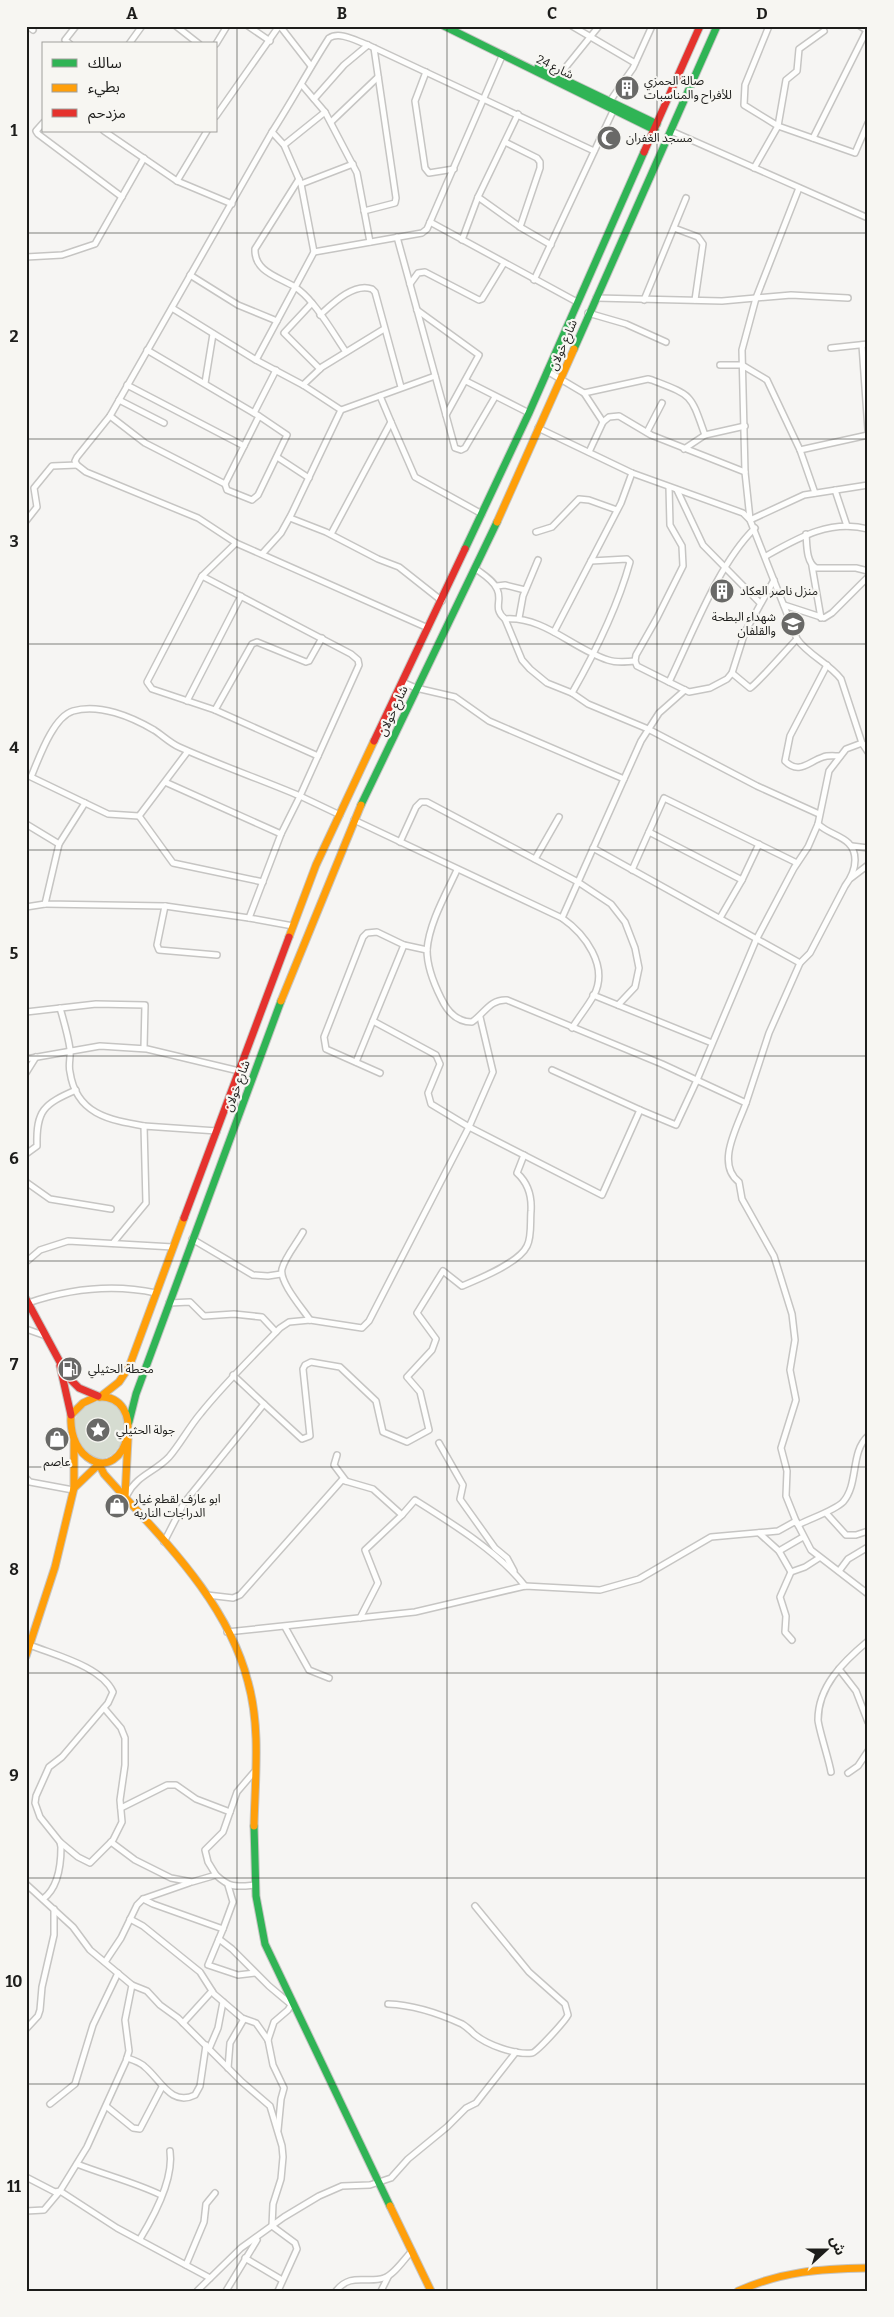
<svg xmlns="http://www.w3.org/2000/svg" width="894" height="2317" font-family="Bitter,'Noto Sans Arabic',serif">
<style>
.green{fill:#d6dcd1}
.lines{fill:none;stroke-linecap:round;stroke-linejoin:round}
.street-casing{stroke:#c6c5c3;stroke-width:8}
.fast-casing{stroke:#c6c5c3;stroke-width:9}
.slow-casing{stroke:#c6c5c3;stroke-width:9}
.jam-casing{stroke:#c6c5c3;stroke-width:9}
.street{stroke:#fefefd;stroke-width:5}
.fast{stroke:#30b455;stroke-width:7}
.slow{stroke:#ff9f0a;stroke-width:7}
.jam{stroke:#e5322d;stroke-width:7}
.grid{fill:none;stroke:#1d1d1b;stroke-width:1;stroke-opacity:0.55}
.labels{text-anchor:middle;stroke-width:4.5;stroke-linejoin:round;paint-order:stroke}
.street-label{font-size:12px;fill:#1d1d1b;stroke:#f7f6f2}
.poi-label{font-size:12px;fill:#1d1d1b;stroke:#f7f6f2;text-anchor:start}
.neatline{fill:none;stroke:#1d1d1b;stroke-width:2}
.grid-label{font-size:16px;text-anchor:middle;font-weight:bold;fill:#1d1d1b}
</style>
<rect width="100%" height="100%" fill="#f6f5f3"/>
<path class="green" d="M104 1400C155 1413 103 1499 77 1436 68 1415 85 1403 104 1400Z"/>
<g class="lines">
<defs>
<g id="street">
<path d="M28 26 33 30"/>
<path d="M176 26 199 44"/>
<path d="M248 26 270 41"/>
<path d="M280 26 311 66"/>
<path d="M572 26 635 63"/>
<path d="M860 26 868 31"/>
<path d="M824 31 799 49 797 71 786 80 778 126 855 153 868 123"/>
<path d="M70 44 65 40 76 26"/>
<path d="M129 44 142 26"/>
<path d="M216 44 227 26"/>
<path d="M426 72 415 101 425 168 429 173 454 169"/>
<path d="M557 78 599 26"/>
<path d="M302 85 325 112 357 173 370 242"/>
<path d="M314 99 344 65 368 45"/>
<path d="M610 101 633 68 652 26"/>
<path d="M216 116 279 26"/>
<path d="M44 122 36 131 38 134 122 197"/>
<path d="M331 122 378 77"/>
<path d="M104 131 177 181 232 204"/>
<path d="M671 131 868 218"/>
<path d="M272 132 110 416 77 457 75 461 77 465 86 472 198 518 236 543 428 628"/>
<path d="M813 138 867 30"/>
<path d="M505 142 537 158 540 162V168L520 227"/>
<path d="M284 145 325 112"/>
<path d="M754 168 778 126 744 105 745 85 769 26"/>
<path d="M299 179 255 249C254 272 279 277 295 287 301 291 308 298 312 303 325 318 335 336 346 352"/>
<path d="M177 181 207 131"/>
<path d="M301 184 353 164"/>
<path d="M478 197 520 227 551 245"/>
<path d="M364 211 395 203 396 198 374 48"/>
<path d="M430 222 577 302"/>
<path d="M674 228 698 237 703 244 695 300"/>
<path d="M397 237 455 448 461 450 465 448 495 397"/>
<path d="M462 240 478 197 518 114"/>
<path d="M314 252 422 233 427 229 503 54"/>
<path d="M26 257 62 255 95 244 144 158"/>
<path d="M190 275 238 305 277 321"/>
<path d="M534 280 614 109"/>
<path d="M410 284 418 273 425 272 479 300 482 299 504 263"/>
<path d="M596 298 722 301 791 295 848 298"/>
<path d="M644 300 686 198"/>
<path d="M312 303 284 333 320 369"/>
<path d="M172 308 256 360 303 385 341 410"/>
<path d="M417 310 479 355 446 415"/>
<path d="M588 313 626 324 666 342"/>
<path d="M320 315C332 304 354 282 372 289L375 292 401 387"/>
<path d="M862 345 868 430"/>
<path d="M831 348 868 344"/>
<path d="M147 350 259 416 287 435 258 495 252 500 227 490 225 484 259 416"/>
<path d="M256 360 314 252 301 184 284 145 272 132C292 101 309 69 329 38 340 31 356 41 368 45L594 151"/>
<path d="M720 365H742L767 380 800 450 815 493"/>
<path d="M547 371 584 393 603 422"/>
<path d="M466 381 529 413"/>
<path d="M205 383 213 334"/>
<path d="M127 385 244 446"/>
<path d="M303 385 322 367 384 329"/>
<path d="M584 393 648 379 652 380C693 396 690 393 705 435"/>
<path d="M119 400 164 423"/>
<path d="M254 413 276 370"/>
<path d="M110 416 145 443 225 484"/>
<path d="M391 422 415 477 482 514"/>
<path d="M538 428 632 473 743 513 750 520 797 639C808 655 829 663 841 679L862 743 868 752"/>
<path d="M647 432 662 403"/>
<path d="M684 449 705 435 745 426"/>
<path d="M800 450 868 435"/>
<path d="M589 452 603 422 609 417 619 416 651 435 745 472"/>
<path d="M277 457 309 478"/>
<path d="M669 487 670 525 682 546 683 566 657 618 636 655 635 661 637 666 689 692 710 688 727 679 732 673 745 632 774 580"/>
<path d="M677 490 703 545 760 603"/>
<path d="M835 490 847 526"/>
<path d="M290 518 326 532 378 559 399 567 442 601"/>
<path d="M750 519 745 472 742 350 756 298 799 188"/>
<path d="M750 520 804 495 868 485"/>
<path d="M26 521 37 507 34 488 52 466 77 465"/>
<path d="M536 532 552 527 579 499 589 500 617 510"/>
<path d="M331 534 391 422 380 396"/>
<path d="M806 534C807 545 806 562 816 568H856L868 571"/>
<path d="M236 543 202 576 351 654 358 660 359 665 318 756"/>
<path d="M262 554 281 533 291 515 341 410 435 376"/>
<path d="M766 556C798 538 830 519 868 529"/>
<path d="M812 566 821 618"/>
<path d="M476 569C483 574 494 581 497 589 503 601 492 608 505 619 544 616 573 649 608 660 617 663 626 662 635 661"/>
<path d="M202 576 147 682 152 689 215 710"/>
<path d="M497 586 505 585 525 590"/>
<path d="M784 605 824 618 832 613 868 577"/>
<path d="M519 618 523 596 538 560"/>
<path d="M505 619 522 660 530 669 547 683 572 693 588 704 648 729 757 786 819 814"/>
<path d="M554 632 621 503 632 473"/>
<path d="M322 638 309 661 306 662 257 642 252 644 215 710 318 756 300 796 340 815"/>
<path d="M827 665 790 736 785 761C799 775 808 762 823 757 828 755 834 756 840 756"/>
<path d="M732 673 750 688C757 684 788 648 797 639"/>
<path d="M402 682 416 688 455 697 489 721 624 779"/>
<path d="M669 682C692 635 718 564 755 528"/>
<path d="M572 693C596 651 617 609 630 562L627 559 591 561"/>
<path d="M187 701 241 596"/>
<path d="M165 782 281 834 300 796C260 779 219 765 179 747 170 743 162 735 154 730 132 717 99 703 73 711 53 717 39 758 31 777L108 814 139 816 188 751"/>
<path d="M85 803 59 844 45 904 165 906 249 918"/>
<path d="M139 816 173 863 263 882"/>
<path d="M354 820 562 918C585 934 609 966 594 995 588 1006 579 1017 572 1028"/>
<path d="M26 824 59 844"/>
<path d="M818 824 829 771 846 749 862 743"/>
<path d="M649 832 742 880 720 918"/>
<path d="M281 834 249 918 293 926"/>
<path d="M400 842 416 807 421 802H427L578 882 611 904 625 922 635 948 639 968 635 987 618 1005"/>
<path d="M852 846 868 848"/>
<path d="M535 859 559 817"/>
<path d="M457 870C446 894 429 923 427 950 427 966 434 984 441 998 447 1011 456 1022 472 1022 485 1013 490 999 507 1000L662 1064 746 1103 769 1033 800 963 593 848"/>
<path d="M632 870 664 798 797 863"/>
<path d="M851 878 868 865"/>
<path d="M742 880 759 844"/>
<path d="M165 906 157 945 159 950 217 955"/>
<path d="M26 907 45 904"/>
<path d="M562 918 641 741 659 713 685 690"/>
<path d="M593 995 712 1043"/>
<path d="M60 1008C64 1022 68 1035 70 1049 71 1057 68 1065 70 1072 76 1114 109 1120 144 1126"/>
<path d="M26 1012 96 1004 145 1005 144 1048"/>
<path d="M373 1021 436 1055 440 1064 428 1093 431 1104 469 1127 602 1195 640 1110 552 1070"/>
<path d="M26 1059 100 1046 147 1049 239 1071"/>
<path d="M356 1062 404 945"/>
<path d="M26 1073 36 1057"/>
<path d="M380 1073 326 1049 324 1037 363 937 367 933 377 932 404 945 427 950"/>
<path d="M746 1103C738 1126 715 1164 739 1182L742 1199 774 1256 792 1314 795 1340 790 1370 796 1400 781 1448 787 1471 786 1496 796 1521"/>
<path d="M640 1110 676 1125 697 1080 756 940 794 868 808 847 818 824C831 837 855 836 855 860 855 870 851 878 845 886L810 953 800 963"/>
<path d="M26 1154 37 1146C36 1110 44 1104 76 1090"/>
<path d="M26 1182 50 1199 111 1209"/>
<path d="M303 1232C297 1243 285 1257 282 1269 279 1282 303 1309 310 1320"/>
<path d="M192 1239 253 1275 268 1276 281 1274"/>
<path d="M113 1243 146 1203 144 1126 217 1131"/>
<path d="M26 1262 40 1250 68 1241 173 1247"/>
<path d="M28 1303C69 1289 114 1284 156 1293"/>
<path d="M169 1303 190 1302 204 1316 234 1314 262 1317 276 1332"/>
<path d="M26 1329 46 1336"/>
<path d="M264 1404 302 1439 310 1436 303 1369 305 1365 311 1362 340 1367 376 1401 383 1432 407 1442 429 1430 420 1392 407 1377 432 1350 436 1339 417 1313 443 1271 462 1286C479 1279 519 1263 527 1246 532 1237 530 1221 531 1211 532 1195 528 1183 517 1173L524 1155"/>
<path d="M439 1443 463 1485 460 1499 495 1548 507 1558 514 1571"/>
<path d="M337 1455 334 1465 346 1481"/>
<path d="M26 1478 30 1482 73 1490"/>
<path d="M127 1495C137 1475 155 1472 169 1457 181 1443 189 1427 201 1413 225 1383 253 1356 280 1328L289 1322 310 1320 362 1328 369 1321 469 1127 493 1072 480 1017"/>
<path d="M826 1513 846 1535H856L868 1531"/>
<path d="M402 1515 415 1500C450 1522 500 1553 525 1586"/>
<path d="M798 1525C811 1518 834 1511 843 1502 859 1484 850 1452 868 1436"/>
<path d="M759 1533 779 1551 791 1572"/>
<path d="M164 1542 184 1503 264 1404 233 1375"/>
<path d="M779 1551 803 1537"/>
<path d="M839 1571 848 1559 868 1547"/>
<path d="M207 1595 233 1598 240 1595 342 1480 373 1489 402 1515 365 1550 378 1583 360 1618"/>
<path d="M285 1627 309 1670 329 1678"/>
<path d="M227 1632 415 1612 525 1586 600 1590 639 1579 711 1537 778 1531 796 1521 811 1550 868 1594"/>
<path d="M792 1640 785 1632 786 1616 780 1597 791 1572 805 1567 819 1558"/>
<path d="M30 1645C54 1655 101 1666 113 1692L108 1703 62 1757 49 1767 36 1796 35 1803 40 1817 60 1842 61 1847C61 1865 58 1888 43 1899"/>
<path d="M839 1669 856 1691 868 1722"/>
<path d="M831 1772C829 1760 819 1730 818 1720 818 1686 843 1662 868 1641"/>
<path d="M848 1773 858 1766 868 1751"/>
<path d="M121 1808 167 1785H176L196 1799 230 1812"/>
<path d="M60 1842 78 1857 90 1863 113 1840 122 1822 120 1800 125 1765V1738L121 1728 104 1708"/>
<path d="M111 1842 135 1860 171 1878 192 1882 216 1875C230 1888 235 1887 255 1885"/>
<path d="M216 1875 208 1862 205 1850 223 1832 237 1792 254 1772"/>
<path d="M26 1884 73 1927 90 1950 132 1985 125 2020 129 2051 126 2061 87 2147 60 2191 55 2192 26 2177"/>
<path d="M143 1899 153 1904 223 1929 233 1902 228 1885"/>
<path d="M130 1919 143 1926 200 1972 214 1994 242 2018 256 2023 268 2040 273 2065 284 2088 281 2099 278 2130"/>
<path d="M223 1929 208 1965 238 1975 255 1973"/>
<path d="M219 1939 232 1949 269 1986 294 2007"/>
<path d="M105 1962 121 1938 137 1905 143 1899 189 1883"/>
<path d="M132 1985 147 1991 160 2005 178 2018 242 2082 270 2106 282 2146 283 2157 281 2179 273 2204 272 2226 295 2243 297 2249 278 2291"/>
<path d="M388 2004C415 2005 438 2013 462 2024 467 2027 470 2030 474 2034 487 2045 515 2055 532 2053 536 2053 565 2021 568 2015L565 2004 529 1972 475 1906"/>
<path d="M183 2023 212 1991"/>
<path d="M26 2029 38 2016 40 2010 42 1987 54 1935V1909"/>
<path d="M268 2040 274 2022 288 2010 291 2005"/>
<path d="M209 2049 218 2028 223 2002"/>
<path d="M127 2058C133 2060 140 2062 145 2067 160 2079 171 2107 195 2095L200 2086 206 2045"/>
<path d="M228 2068 230 2043 244 2019"/>
<path d="M50 2104 75 2084 93 2025 118 1973"/>
<path d="M106 2106 133 2128 140 2129 162 2087"/>
<path d="M77 2164C105 2175 134 2182 161 2195"/>
<path d="M26 2211 44 2210 60 2191 117 2228 210 2278"/>
<path d="M140 2239C154 2216 174 2179 170 2151"/>
<path d="M245 2258 282 2280"/>
<path d="M186 2265 204 2222 206 2204 215 2193"/>
<path d="M197 2291 241 2248 284 2217 319 2196 342 2186 370 2185 391 2178 408 2159 447 2127 466 2108 476 2103 516 2052"/>
<path d="M226 2291 257 2240"/>
<path d="M336 2291C351 2272 366 2284 384 2278 394 2275 404 2259 412 2251"/>
<path d="M381 2291 388 2277"/>
</g>
<g id="fast">
<path d="M444 26 655 130"/>
<path d="M538 67 657 124"/>
<path d="M574 349 717 26"/>
<path d="M465 549 529 413 644 152"/>
<path d="M361 805 497 522"/>
<path d="M129 1422 136 1394 281 1001"/>
<path d="M254 1826 256 1896 265 1944 390 2206"/>
</g>
<g id="slow">
<path d="M497 522 574 349"/>
<path d="M289 937 316 865 374 741"/>
<path d="M281 1001 361 805"/>
<path d="M96 1397C150 1392 128 1487 87 1457 74 1447 70 1430 71 1415L83 1403Z"/>
<path d="M100 1397 119 1382 129 1367 184 1218"/>
<path d="M99 1464 104 1474C159 1536 227 1599 248 1682 261 1728 255 1779 254 1826"/>
<path d="M74 1488 99 1464"/>
<path d="M125 1497 128 1439"/>
<path d="M26 1656 55 1567 74 1488V1441"/>
<path d="M390 2206 431 2291"/>
<path d="M738 2291C783 2271 820 2269 868 2268"/>
</g>
<g id="jam">
<path d="M644 152 700 26"/>
<path d="M374 741 465 549"/>
<path d="M184 1218 289 937"/>
<path d="M26 1299 68 1377 79 1388 98 1396"/>
<path d="M60 1366 71 1415"/>
</g>
</defs>
<use href="#street" class="street-casing"/>
<use href="#fast" class="fast-casing"/>
<use href="#slow" class="slow-casing"/>
<use href="#jam" class="jam-casing"/>
<use href="#street" class="street"/>
<use href="#fast" class="fast"/>
<use href="#slow" class="slow"/>
<use href="#jam" class="jam"/>
</g>
<path class="grid" d="M237 26V2291M447 26V2291M657 26V2291M26 233H868M26 439H868M26 644H868M26 850H868M26 1056H868M26 1261H868M26 1467H868M26 1673H868M26 1878H868M26 2084H868"/>
<defs>
<symbol id="building-disc" viewBox="-11 -11 22 22"><circle r="9.5" fill="#696967" stroke="#f7f6f2"/><path d="M-4-6H4V6H1V3H-1V6H-4ZM-2.5-4.3h1.7v1.8h-1.7ZM.8-4.3h1.7v1.8H.8ZM-2.5-1h1.7V.8h-1.7ZM.8-1h1.7V.8H.8Z" fill="#fff"/></symbol>
<symbol id="mosque-disc" viewBox="-11 -11 22 22"><circle r="9.5" fill="#696967" stroke="#f7f6f2"/><path d="M3.5-4.9A6 6 0 1 0 3.5 4.9A5 5 0 1 1 3.5-4.9Z" fill="#fff"/></symbol>
<symbol id="school-disc" viewBox="-11 -11 22 22"><circle r="9.5" fill="#696967" stroke="#f7f6f2"/><path d="M0-5L7-2L0 1L-7-2ZM-4 1L0 2.5L4 1V4Q0 6-4 4Z" fill="#fff"/></symbol>
<symbol id="fuel-disc" viewBox="-11 -11 22 22"><circle r="9.5" fill="#696967" stroke="#f7f6f2"/><path d="M-5.5-6h7V0h2V4h1.3V-2.5L3-4.5l.8-.8L6-3V5H2.5V1h-1V6h-7ZM-4.2-4.7v3.2H.2V-4.7Z" fill="#fff"/></symbol>
<symbol id="sight-disc" viewBox="-11 -11 22 22"><circle r="9.5" fill="#696967" stroke="#f7f6f2"/><path d="M0-6L1.8-2.2L6-1.7L2.9 1.2L3.7 5.4L0 3.3L-3.7 5.4L-2.9 1.2L-6-1.7L-1.8-2.2Z" fill="#fff"/></symbol>
<symbol id="shop-disc" viewBox="-11 -11 22 22"><circle r="9.5" fill="#696967" stroke="#f7f6f2"/><path d="M-5-2.5h2.3a2.7 3.5 0 0 1 5.4 0H5L5.5 6h-11ZM-1.5-2.5h3a1.5 2.3 0 0 0-3 0Z" fill="#fff"/></symbol>
</defs>
<g fill-rule="evenodd">
<use href="#building-disc" x="613" y="74" width="28" height="28"/>
<use href="#mosque-disc" x="595" y="124" width="28" height="28"/>
<use href="#building-disc" x="708" y="577" width="28" height="28"/>
<use href="#school-disc" x="779" y="610" width="28" height="28"/>
<use href="#fuel-disc" x="56" y="1355" width="28" height="28"/>
<use href="#sight-disc" x="84" y="1416" width="28" height="28"/>
<use href="#shop-disc" x="43" y="1425" width="28" height="28"/>
<use href="#shop-disc" x="103" y="1492" width="28" height="28"/>
</g>
<g class="labels">
<g class="street-label">
<text transform="translate(555 67) rotate(26)" y="4">شارع 24</text>
<text transform="translate(563 345) rotate(-67)" y="4">شارع خولان</text>
<text transform="translate(393 711) rotate(-65)" y="4">شارع خولان</text>
<text transform="translate(237 1086) rotate(-70)" y="4">شارع خولان</text>
</g>
<g class="poi-label">
<text x="644" y="85">صالة الحمزي<tspan x="644" dy="14">للأفراح والمناسبات</tspan></text>
<text x="626" y="142">مسجد الغفران</text>
<text x="740" y="595">منزل ناصر العكاد</text>
<text x="776" y="621" text-anchor="end">شهداء البطحة<tspan x="776" dy="14">والقلفان</tspan></text>
<text x="88" y="1373">محطة الحثيلي</text>
<text x="116" y="1434">جولة الحثيلي</text>
<text x="57" y="1466" text-anchor="middle">عاصم</text>
<text x="134" y="1503">ابو عارف لقطع غيار<tspan x="134" dy="14">الدراجات الناريه</tspan></text>
</g>
</g>
<rect width="894" height="2317" fill="none" stroke="#f7f6f2" stroke-width="55"/>
<rect x="42" y="42" width="175" height="90" fill="#f7f6f2" stroke="#a09f9c"/>
<rect x="52" y="59" width="25" height="8" fill="#30b455" stroke="#a09f9c"/>
<text x="88" y="68" font-size="15" fill="#1d1d1b">سالك</text>
<rect x="52" y="84" width="25" height="8" fill="#ff9f0a" stroke="#a09f9c"/>
<text x="88" y="92" font-size="15" fill="#1d1d1b">بطيء</text>
<rect x="52" y="109" width="25" height="8" fill="#e5322d" stroke="#a09f9c"/>
<text x="88" y="118" font-size="15" fill="#1d1d1b">مزدحم</text>
<g transform="translate(826 2250) rotate(69)" stroke="#f7f6f2" stroke-width="4" paint-order="stroke">
<path d="M0-4L9 19L0 12L-9 19Z" fill="#1d1d1b"/>
<text y="-8" font-size="14" font-weight="bold" text-anchor="middle" fill="#1d1d1b">ش</text>
</g>
<rect x="28" y="28" width="838" height="2262" class="neatline"/>
<g class="grid-label">
<text x="132" y="19">A</text>
<text x="342" y="19">B</text>
<text x="552" y="19">C</text>
<text x="762" y="19">D</text>
<text x="14" y="136">1</text>
<text x="14" y="342">2</text>
<text x="14" y="547">3</text>
<text x="14" y="753">4</text>
<text x="14" y="959">5</text>
<text x="14" y="1164">6</text>
<text x="14" y="1370">7</text>
<text x="14" y="1575">8</text>
<text x="14" y="1781">9</text>
<text x="14" y="1987">10</text>
<text x="14" y="2192">11</text>
</g>
</svg>
